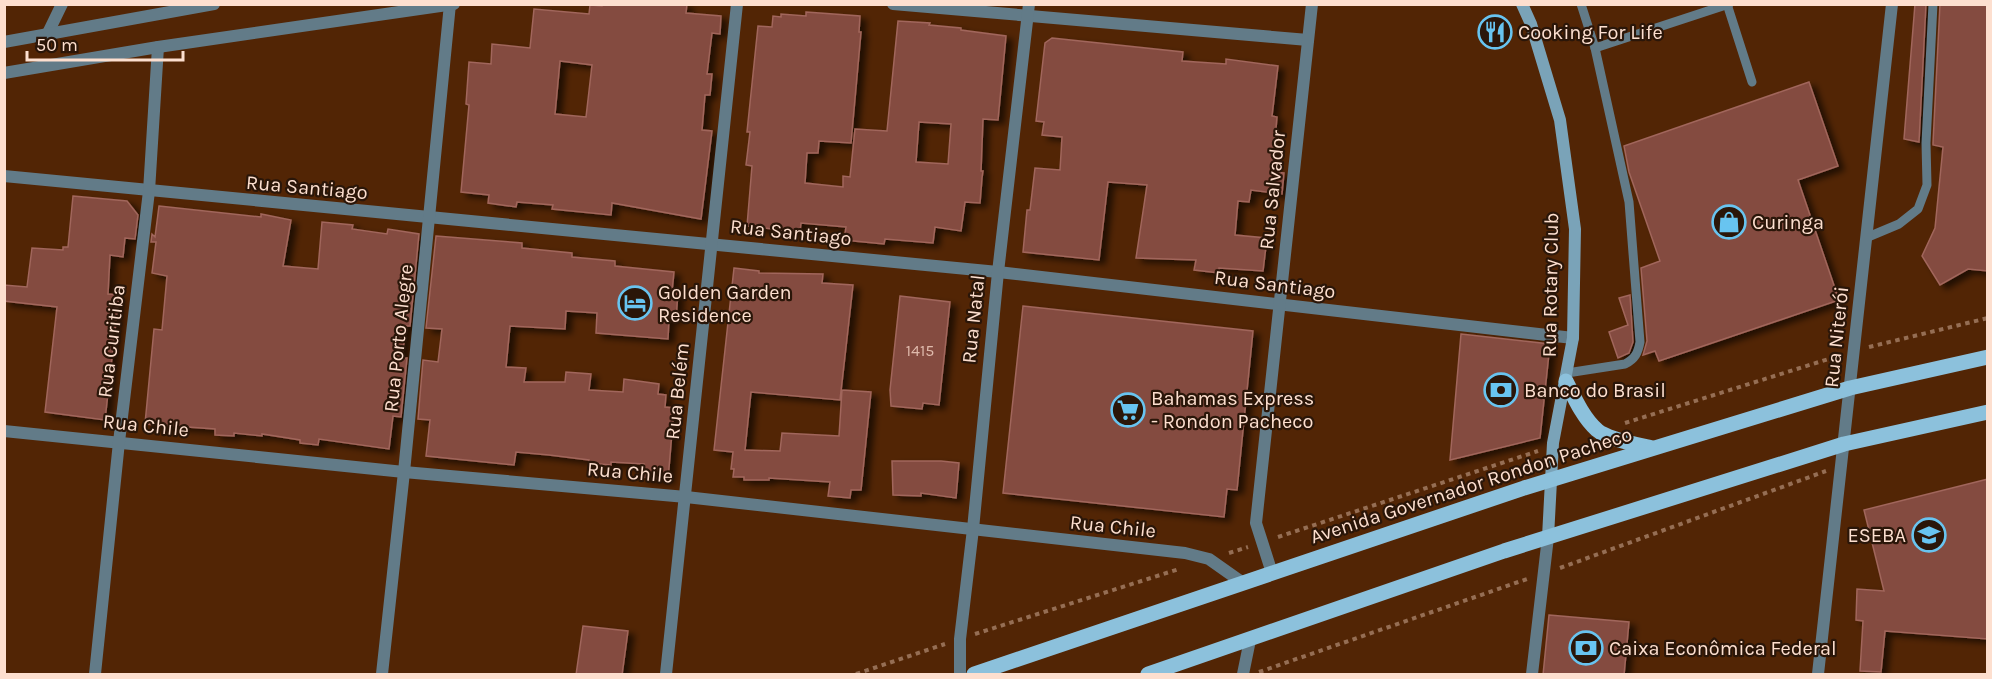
<svg xmlns="http://www.w3.org/2000/svg" width="1992" height="679" font-family="Karla,sans-serif">
<style>
.building{fill:#844b41;stroke:#a1665b;stroke-width:1.5;fill-rule:evenodd;filter:url(#shadow)}
.lines{fill:none;stroke-linecap:round;stroke-linejoin:round}
.path{stroke:#956e54;stroke-width:4;stroke-dasharray:4.5 4.5;stroke-linecap:butt}
.service{stroke:#627b88;stroke-width:9}
.minor{stroke:#627b88;stroke-width:12}
.tertiary{stroke:#627b88;stroke-width:12}
.secondary{stroke:#7aa3b8;stroke-width:12}
.primary{stroke:#8cc1dc;stroke-width:15}
.labels{text-anchor:middle;stroke-width:4.5;stroke-linejoin:round;paint-order:stroke}
.number-label{font-size:16px;fill:#dfbaac}
.poi-label{font-size:20px;fill:#fddfcf;stroke:#2a1609;text-anchor:start}
.street-label{font-size:20px;fill:#fddfcf;stroke:#2a1609}
</style>
<defs>
<filter id="shadow"><feDropShadow dx="6" dy="4" stdDeviation="3" flood-color="#0009"/></filter>
</defs>
<rect width="100%" height="100%" fill="#522505"/>
<g class="building">
<path d="M602 4H687L686 13 721 16 720 34 712 33 707 74H712L710 95H705L702 130 712 131 701 219 612 203 611 215 552 209 553 205 517 202 516 207 488 203 489 195 461 192 469 105 466 104 469 62 491 64 492 44 530 48 534 9 589 14 590 5 602 6ZM560 61 592 65 586 117 555 114Z"/>
<path d="M1915 4H1926L1919 142 1904 139Z"/>
<path d="M1940 4H1988V271L1968 269 1940 285 1922 256 1935 228 1943 147 1933 145V143Z"/>
<path d="M806 12 860 16 859 32H861L851 143 819 141 818 153H807L805 183 843 187V176L850 177 855 129 887 131 898 21 930 23 929 25 961 28V30L1006 36 998 120 983 119 981 171H983L982 178 980 203 965 202 961 231 935 227 933 243 885 239 884 244 844 240 846 227 801 223 800 232 747 226 752 166 746 165 750 132H747L758 26 772 27 773 16 781 17V14L806 16ZM919 122 951 124 948 164 916 162Z"/>
<path d="M1052 38 1183 52 1182 61 1226 64V59L1278 66 1272 116 1277 117 1272 172 1284 173 1282 194 1251 190 1249 202 1238 201 1235 235 1267 238 1263 271 1219 268V273L1194 270 1196 260 1136 258 1147 185 1108 182 1099 260 1023 252 1027 210H1030L1035 168 1060 170 1062 137 1042 135 1044 122 1036 121 1045 43Z"/>
<path d="M1809 82 1838 166 1798 180 1839 300 1659 361 1655 351 1643 355 1647 341 1641 268 1660 261 1629 172 1624 146Z"/>
<path d="M73 196 127 201 138 215 135 239 125 238 123 257 110 255 108 294 119 295 105 420 45 412 57 307 4 301V285L27 287 32 248 63 250V247H68Z"/>
<path d="M159 206 261 217V214L291 220 283 266 318 269 322 222 353 225 352 229 387 234 388 229 419 234 410 326H406L402 358H407L401 417 393 416 389 449 319 439 318 445 300 443V440L262 434V436L234 433V436L215 435V429L145 424 154 329 162 330 167 276 152 273 156 242H151L152 234 155 237Z"/>
<path d="M436 236 522 243V248L572 253V257L615 261V266L674 272 672 292H678L676 320 669 319 668 339 596 333 597 313 566 311 565 329 510 326 506 367 526 368 524 382H565L566 372 591 374 589 390 623 392 624 379 659 384 658 394 666 395 665 407 674 408 668 480 642 477 644 464 611 462V465L589 463V460L549 455 516 452 514 465 426 456 430 420 418 419 423 360 438 362 442 329 426 328Z"/>
<path d="M734 268 759 271V273L823 274 822 283 853 285 840 400 751 392 745 450 780 451 782 433 839 436 842 390 871 392 861 490H851L850 498 828 496 830 482 769 478V480H744V477H733L734 469H731L733 452 714 450Z"/>
<path d="M1630 295 1633 342 1629 353 1618 358 1609 332 1628 325 1619 298Z"/>
<path d="M900 296 950 302 939 405 923 403 922 409 891 406 890 390Z"/>
<path d="M1023 306 1253 331 1237 490 1227 489 1224 517 1003 493Z"/>
<path d="M1461 334 1550 344 1540 438 1450 460Z"/>
<path d="M892 461H941L959 463 956 498 921 493V496L893 495Z"/>
<path d="M1988 479V639L1885 631 1881 672 1860 671 1863 621 1856 620 1857 589 1884 591 1864 510Z"/>
<path d="M1549 615 1629 622 1624 675H1543Z"/>
<path d="M583 626 628 631 622 675H576Z"/>
</g>
<g class="lines">
<g class="path">
<path d="M1869 347 1988 318"/>
<path d="M1625 423 1838 356"/>
<path d="M1278 537 1538 451"/>
<path d="M1229 553 1248 547"/>
<path d="M1560 568 1826 471"/>
<path d="M975 634 1179 569"/>
<path d="M1259 672 1527 579"/>
<path d="M856 674 945 644"/>
</g>
<g class="service">
<path d="M1727 4 1752 82"/>
<path d="M1595 48 1729 4"/>
<path d="M1868 237 1899 224 1918 209 1927 185 1926 143 1933 4"/>
<path d="M1567 373 1625 364C1635 359 1638 353 1640 342L1629 202 1595 48 1581 4"/>
</g>
<g class="minor">
<path d="M893 4 1308 40"/>
<path d="M47 35 62 4"/>
<path d="M4 176 998 272 1573 338"/>
<path d="M4 431 404 472 686 497 1185 553 1209 559 1243 583"/>
<path d="M1272 573 1256 523 1312 4"/>
<path d="M95 674 119 442 149 191 158 47"/>
<path d="M382 674 404 472 450 4"/>
<path d="M960 674V639L973 529 998 272 1029 4"/>
<path d="M1243 674 1250 640"/>
<path d="M1532 674 1548 537"/>
<path d="M1818 674 1892 4"/>
</g>
<g class="tertiary">
<path d="M4 42 214 4"/>
<path d="M4 73 158 47 454 4"/>
<path d="M666 674 737 4"/>
</g>
<path class="secondary" d="M1522 4 1531 24 1560 120 1575 229 1573 338 1553 443 1548 537"/>
<g class="primary">
<path d="M1566 381C1574 397 1583 418 1597 430 1607 439 1639 445 1652 448"/>
<path d="M974 674 1524 488 1850 388 1988 357"/>
<path d="M1148 674 1504 551 1844 444 1988 412"/>
</g>
</g>
<defs>
<symbol id="restaurant-ring" viewBox="-11 -11 22 22"><circle r="9.5" fill="#2a1609" stroke="#68c4f0" stroke-width="1.5"/><path d="M-5-6h1v4h1v-4h1v4h1v-4h1v5L-1.5 .5V6h-2V.5L-5-1ZM5-6V6H3V1.5H1.5Q1.5-4 5-6Z" fill="#68c4f0"/></symbol>
<symbol id="shop-ring" viewBox="-11 -11 22 22"><circle r="9.5" fill="#2a1609" stroke="#68c4f0" stroke-width="1.5"/><path d="M-5-2.5h2.3a2.7 3.5 0 0 1 5.4 0H5L5.5 6h-11ZM-1.5-2.5h3a1.5 2.3 0 0 0-3 0Z" fill="#68c4f0"/></symbol>
<symbol id="hotel-ring" viewBox="-11 -11 22 22"><circle r="9.5" fill="#2a1609" stroke="#68c4f0" stroke-width="1.5"/><path d="M-6-4.5h1.5V1H6V5H4.5V3h-9V5H-6ZM-4 0a1.8 1.8 0 1 1 3.6 0ZM.5 0V-2.5h3Q6-2.5 6 0Z" fill="#68c4f0"/></symbol>
<symbol id="bank-ring" viewBox="-11 -11 22 22"><circle r="9.5" fill="#2a1609" stroke="#68c4f0" stroke-width="1.5"/><path d="M-6-4H6V4H-6ZM0-2.3a2.3 2.3 0 1 0 0 4.6a2.3 2.3 0 1 0 0-4.6Z" fill="#68c4f0"/></symbol>
<symbol id="supermarket-ring" viewBox="-11 -11 22 22"><circle r="9.5" fill="#2a1609" stroke="#68c4f0" stroke-width="1.5"/><path d="M-6-5.5h2.5l.6 2H6L4.5 2H-2.5L-4.4-4H-6ZM-1.5 3.2a1.3 1.3 0 1 0 .1 0ZM3 3.2a1.3 1.3 0 1 0 .1 0Z" fill="#68c4f0"/></symbol>
<symbol id="school-ring" viewBox="-11 -11 22 22"><circle r="9.5" fill="#2a1609" stroke="#68c4f0" stroke-width="1.5"/><path d="M0-5L7-2L0 1L-7-2ZM-4 1L0 2.5L4 1V4Q0 6-4 4Z" fill="#68c4f0"/></symbol>
</defs>
<g fill-rule="evenodd">
<use href="#restaurant-ring" x="1476" y="13" width="38" height="38"/>
<use href="#shop-ring" x="1710" y="203" width="38" height="38"/>
<use href="#hotel-ring" x="616" y="284" width="38" height="38"/>
<use href="#bank-ring" x="1482" y="371" width="38" height="38"/>
<use href="#supermarket-ring" x="1109" y="391" width="38" height="38"/>
<use href="#school-ring" x="1910" y="516" width="38" height="38"/>
<use href="#bank-ring" x="1567" y="629" width="38" height="38"/>
</g>
<g class="labels">
<g class="number-label">
<text x="920" y="356">1415</text>
</g>
<g class="poi-label">
<text x="1518" y="39">Cooking For Life</text>
<text x="1752" y="229">Curinga</text>
<text x="658" y="299">Golden Garden<tspan x="658" dy="23">Residence</tspan></text>
<text x="1524" y="397">Banco do Brasil</text>
<text x="1151" y="405">Bahamas Express<tspan x="1151" dy="23">- Rondon Pacheco</tspan></text>
<text x="1906" y="542" text-anchor="end">ESEBA</text>
<text x="1609" y="655">Caixa Econômica Federal</text>
</g>
<g class="street-label">
<text transform="translate(307 187) rotate(5)" y="7">Rua Santiago</text>
<text transform="translate(1272 190) rotate(-84)" y="7">Rua Salvador</text>
<text transform="translate(791 232) rotate(6)" y="7">Rua Santiago</text>
<text transform="translate(1275 284) rotate(7)" y="7">Rua Santiago</text>
<text transform="translate(1550 285) rotate(-89)" y="7">Rua Rotary Club</text>
<text transform="translate(973 319) rotate(-84)" y="7">Rua Natal</text>
<text transform="translate(1836 337) rotate(-84)" y="7">Rua Niterói</text>
<text transform="translate(398 338) rotate(-84)" y="7">Rua Porto Alegre</text>
<text transform="translate(111 341) rotate(-83)" y="7">Rua Curitiba</text>
<text transform="translate(677 391) rotate(-84)" y="7">Rua Belém</text>
<text transform="translate(146 425) rotate(6)" y="7">Rua Chile</text>
<text transform="translate(630 472) rotate(5)" y="7">Rua Chile</text>
<text transform="translate(1471 485) rotate(-18)" y="7">Avenida Governador Rondon Pacheco</text>
<text transform="translate(1113 526) rotate(6)" y="7">Rua Chile</text>
</g>
</g>
<rect width="1992" height="679" fill="none" stroke="#fddfcf" stroke-width="12"/>
<path d="M27 51v9h156v-9" fill="none" stroke="#fddfcf" stroke-width="3"/>
<text x="36" y="51" font-size="18" fill="#fddfcf" stroke="#2a1609" stroke-width="4.5" paint-order="stroke">50 m</text>
</svg>
